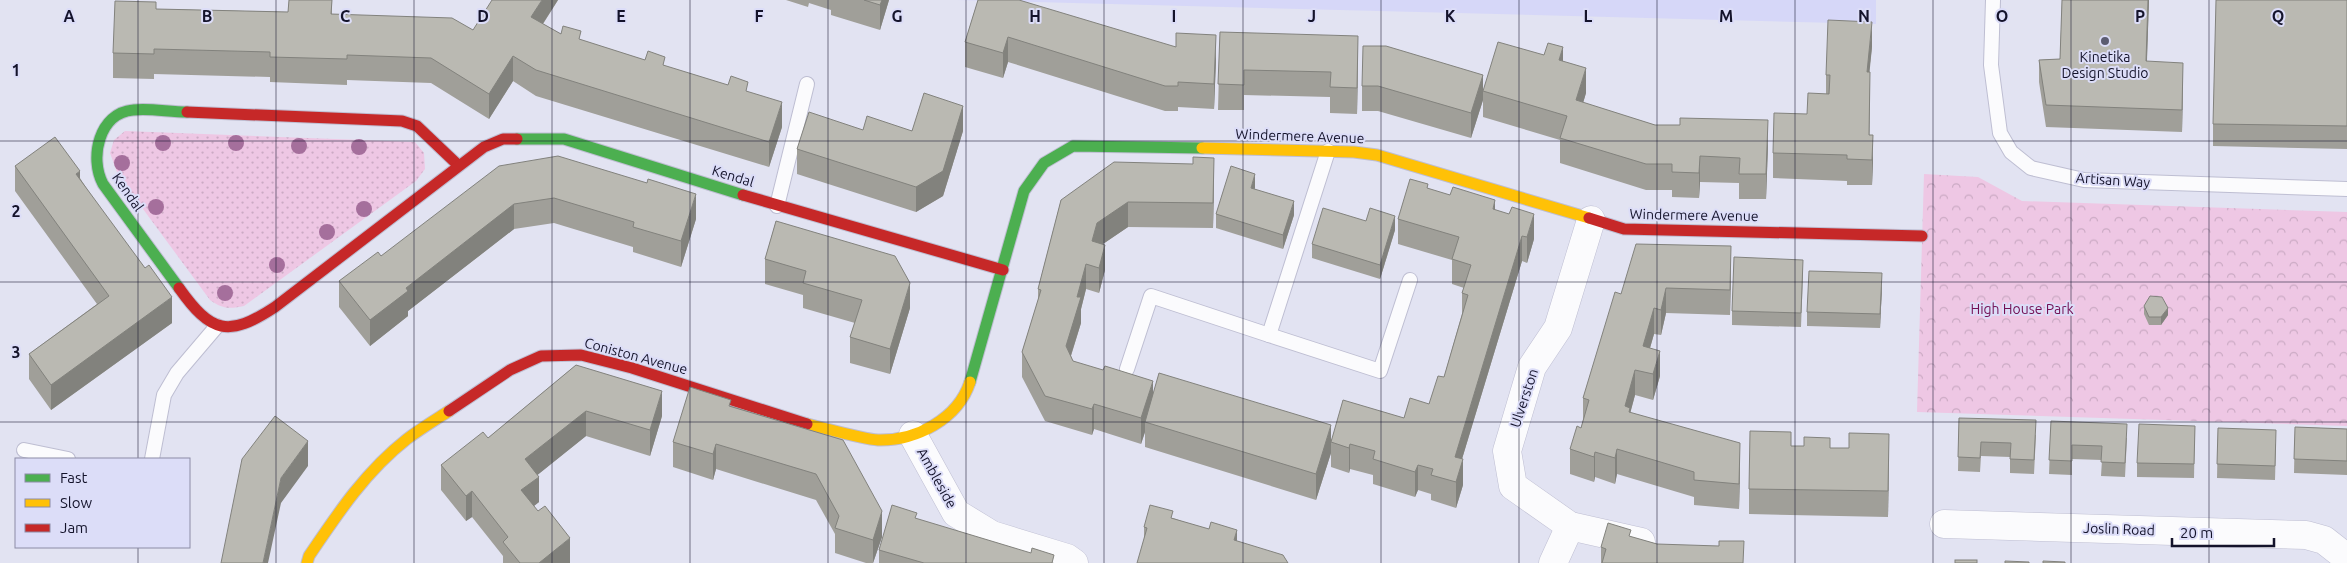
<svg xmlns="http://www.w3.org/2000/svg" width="2347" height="563" font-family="Ubuntu,sans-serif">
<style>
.built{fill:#d6d7f8}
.grass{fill:url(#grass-dots)}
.park{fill:url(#park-crowns)}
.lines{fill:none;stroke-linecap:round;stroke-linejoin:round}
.lane-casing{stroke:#bebed2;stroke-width:16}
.street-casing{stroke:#bebed2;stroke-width:29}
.fast-casing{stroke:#bebed2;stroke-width:13}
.slow-casing{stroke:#bebed2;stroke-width:13}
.jam-casing{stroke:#bebed2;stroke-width:13}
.lane{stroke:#fbfbfd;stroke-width:14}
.street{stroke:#fbfbfd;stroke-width:28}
.fast{stroke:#4caf50;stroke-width:11}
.slow{stroke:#ffc107;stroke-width:11}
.jam{stroke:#c62828;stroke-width:11}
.tree{fill:#a56f9c}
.wall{fill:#a09f99}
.shaded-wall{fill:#82827d}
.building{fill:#bab9b2;stroke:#82827d}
.grid{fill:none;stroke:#14132b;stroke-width:1;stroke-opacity:0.55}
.poi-dot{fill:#5c5c71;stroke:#dcddf8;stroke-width:2}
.labels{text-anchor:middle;stroke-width:4;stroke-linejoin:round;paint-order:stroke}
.poi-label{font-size:14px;fill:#14132b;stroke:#dcddf8}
.street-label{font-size:14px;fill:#14132b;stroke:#dcddf8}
.park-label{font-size:14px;fill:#731055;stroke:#dcddf8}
.grid-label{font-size:16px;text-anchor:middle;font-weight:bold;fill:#14132b;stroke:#dcddf8;stroke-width:4;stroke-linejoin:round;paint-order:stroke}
</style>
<defs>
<pattern id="grass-dots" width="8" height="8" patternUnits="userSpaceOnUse" patternTransform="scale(1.25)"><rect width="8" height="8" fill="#eec7e4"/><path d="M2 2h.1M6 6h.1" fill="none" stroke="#cbaac4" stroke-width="1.8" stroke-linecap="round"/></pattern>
<pattern id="park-crowns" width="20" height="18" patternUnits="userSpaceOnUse" patternTransform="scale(1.25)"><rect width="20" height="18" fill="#eec7e4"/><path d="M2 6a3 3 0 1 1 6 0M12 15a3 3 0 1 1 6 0" fill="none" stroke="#cbaac4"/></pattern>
</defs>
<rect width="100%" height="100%" fill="#e2e3f2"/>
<path class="built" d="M956 0H1876V24Z"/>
<path class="grass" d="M125 131 415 142 424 153 425 169 416 181 244 306C230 309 222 309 210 300L118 175 110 153 114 140Z"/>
<path class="park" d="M1924 174 1978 177 2022 201 2347 212V426L1917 412Z"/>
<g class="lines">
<defs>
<g id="lane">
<path d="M1993 0 1991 65 2000 133 2011 152 2031 168 2084 180 2347 189"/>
<path d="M1328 151 1269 335 1380 371 1410 280"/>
<path d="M777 206 807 84"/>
<path d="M1127 369 1151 296 1269 335"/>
<path d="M24 450 68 459"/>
<path d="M152 459 164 395 177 373 217 326"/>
</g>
<g id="street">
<path d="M1591 220 1558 328 1532 367 1507 451 1513 486 1570 526 1641 542"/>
<path d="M913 435 956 513 992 535 1067 558 1074 563"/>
<path d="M1944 524 2306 535 2324 540 2347 558"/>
<path d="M1553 563 1570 526"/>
</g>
<g id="fast">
<path d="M517 139H564L743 195"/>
<path d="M179 288 103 184C89 158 99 113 133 110 150 108 169 112 187 112"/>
<path d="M970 382 1024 191 1044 163 1073 146 1202 148"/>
</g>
<g id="slow">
<path d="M1202 148 1354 152 1377 155 1589 218"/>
<path d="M807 424C825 428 861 439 878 440 916 441 958 419 970 382"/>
<path d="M307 563 309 556C338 513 366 471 407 439 420 429 435 420 449 411"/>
</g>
<g id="jam">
<path d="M187 112 402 121 417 126 458 165"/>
<path d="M743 195 1003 270"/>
<path d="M1589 218 1624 229 1922 236"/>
<path d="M179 288C211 333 228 338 275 307L484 147 503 139H517"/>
<path d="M449 411 510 370 541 356 581 355 632 368 807 424"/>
</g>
</defs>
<use href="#lane" class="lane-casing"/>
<use href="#street" class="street-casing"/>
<use href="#fast" class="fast-casing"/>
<use href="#slow" class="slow-casing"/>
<use href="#jam" class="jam-casing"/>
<use href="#lane" class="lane"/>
<use href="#street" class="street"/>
<use href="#fast" class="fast"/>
<use href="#slow" class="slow"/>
<use href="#jam" class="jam"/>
</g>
<g class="tree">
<circle cx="163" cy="143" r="8"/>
<circle cx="236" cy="143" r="8"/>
<circle cx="299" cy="146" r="8"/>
<circle cx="359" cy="147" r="8"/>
<circle cx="122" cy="163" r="8"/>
<circle cx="156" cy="207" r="8"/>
<circle cx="364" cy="209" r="8"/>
<circle cx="327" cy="232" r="8"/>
<circle cx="277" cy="265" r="8"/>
<circle cx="225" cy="293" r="8"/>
</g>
<g class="wall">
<path d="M289 0H332V14L473 30 558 0 543 24 561 34 748 92 782 127 769 167 536 96 513 81 489 119 431 83 347 80V85L270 82V77L154 74V79L113 78V53L156 9 288 12Z"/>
<path d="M786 0H889L880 30 831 15V10L809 3 808 7Z"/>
<path d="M978 0 1216 60 1214 109 1178 107V111H1165L1008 62 1003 78 965 67V42Z"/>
<path d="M2062 0H2149L2147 61 2183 85 2182 132 2046 127 2039 82V60L2060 59Z"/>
<path d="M2347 0V149L2213 146V124Z"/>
<path d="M1220 32 1358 61 1357 114 1330 113V97L1244 95V110H1218Z"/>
<path d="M1872 47 1869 72 1870 97 1869 135 1873 161 1872 185H1847V181L1773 178V153L1826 94V75Z"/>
<path d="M1563 61 1586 93 1583 103 1655 125 1768 145 1766 199H1739V183L1700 182 1699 198 1672 197V190H1646L1560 163V140L1483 117V91Z"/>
<path d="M1483 75V100L1471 138 1378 111H1362V86Z"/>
<path d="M863 130 963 131 943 196 916 212 797 174V149Z"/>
<path d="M558 156 696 219 681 267 633 252V247L554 223 514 229 408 311V316L370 346 339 307V281L381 256Z"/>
<path d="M15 166 80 178 172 323 51 410 29 379V354L97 304 15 191Z"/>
<path d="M1214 183 1213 228 1128 227 1103 244 1105 270 1099 293 1086 289 1081 309V323L1071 356 1073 361 1153 393 1331 439 1404 418 1429 404 1444 377 1462 314V293L1464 288 1452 284V260L1398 244V219L1428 189 1495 210 1534 239 1527 263 1522 261 1462 459 1463 485 1456 508 1431 500V494L1418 490 1415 497 1373 484V475L1350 469 1349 473 1331 467V453L1316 500 1145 447V432L1141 444 1094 429 1092 435 1045 421 1022 377V352L1038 301V289L1061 200Z"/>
<path d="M1255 189 1294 215 1283 249 1216 228V214Z"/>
<path d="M776 221 910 308 890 374 850 363V337L855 323 803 308V295L765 284V259Z"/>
<path d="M1395 230 1380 279 1312 258V244Z"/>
<path d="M1731 271 1730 315 1666 313 1661 335 1654 334 1650 348 1660 376 1653 400 1635 395 1630 413 1740 468 1739 509 1694 505V497L1617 474 1615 484 1595 477 1594 482 1570 474V449L1581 428 1583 420V398L1621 294Z"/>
<path d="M1803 274 1801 327 1732 325V311Z"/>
<path d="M1882 287 1880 328 1807 326V312Z"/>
<path d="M2144 306 2168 315 2161 325H2149L2144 314Z"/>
<path d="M576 365 662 416 650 456 586 436 537 475 539 502 534 506 570 563H503V556L472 517 466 521 441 490V465L488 438Z"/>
<path d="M731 406 843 440 882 537 873 563H866L835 553V534L816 500 716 469 713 480 673 467V442Z"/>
<path d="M1959 418 2036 435 2034 474 2010 473V457L1981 456 1980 472 1958 471Z"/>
<path d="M2051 421 2127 438 2125 477 2101 476 2102 460 2072 459V475L2049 474Z"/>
<path d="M2195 426 2194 478 2137 477V463Z"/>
<path d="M2295 427 2347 429V475L2294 473Z"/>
<path d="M2218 428 2276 444 2275 480 2217 478Z"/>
<path d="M1830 448 1889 459 1888 517 1749 514V489Z"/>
<path d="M1173 518 1237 541 1144 539V527Z"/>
<path d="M917 519 1054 563H879V550Z"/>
<path d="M1631 537 1657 544 1744 563H1601V547Z"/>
</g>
<g class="shaded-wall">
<path d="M542 0H558L531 42V17Z"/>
<path d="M882 0H889L880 30V5Z"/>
<path d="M2148 0H2149L2146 84V61Z"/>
<path d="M1872 22V47L1867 97V72Z"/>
<path d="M1216 35V60L1214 109V84Z"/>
<path d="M1358 36V61L1357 114V88Z"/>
<path d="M1008 37V62L1003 78V53Z"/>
<path d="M1563 47V73L1559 60Z"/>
<path d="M513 56V81L489 119V94Z"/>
<path d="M2183 63V85L2182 132V110Z"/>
<path d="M1586 68V93L1576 126V100Z"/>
<path d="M1870 72V97L1869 161V135Z"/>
<path d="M1483 75V100L1471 138V113Z"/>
<path d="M782 102V127L769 167V142Z"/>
<path d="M963 106V131L943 196 916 212V187Z"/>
<path d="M1768 120V145L1766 199V174Z"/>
<path d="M1873 135V161L1872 185V160Z"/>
<path d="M1700 156V182L1699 198V173Z"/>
<path d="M1214 158V183L1213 228V203Z"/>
<path d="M80 171V196L76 174Z"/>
<path d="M1255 174V188L1251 202V188Z"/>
<path d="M696 194V219L681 267V241Z"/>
<path d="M1495 200V225L1493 209Z"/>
<path d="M1294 201V215L1283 249V235Z"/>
<path d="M1128 202V227L1097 248 1092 266V241L1097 223Z"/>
<path d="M514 204V229L408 311V316L370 346V320L406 288Z"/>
<path d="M1534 214V239L1527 263V237Z"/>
<path d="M1395 216V230L1380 279V265Z"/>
<path d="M1522 236V261L1455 482V457Z"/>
<path d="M1105 245V270L1099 293V268Z"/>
<path d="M1731 246V271L1730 315V290Z"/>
<path d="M1086 264V289L1081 309V323L1066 371V346L1077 297Z"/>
<path d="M1882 273V287L1880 328V314Z"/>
<path d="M910 283V308L890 374V349Z"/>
<path d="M1666 288V313L1661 335V310Z"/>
<path d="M172 297V323L51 410V385Z"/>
<path d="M1654 308V334L1643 372V346Z"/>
<path d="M2168 308V315L2161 325V317Z"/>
<path d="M1660 351V376L1653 400V374Z"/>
<path d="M1635 370V395L1630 414 1625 406Z"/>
<path d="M1153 381V406L1145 422V432L1141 444V418Z"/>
<path d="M662 391V416L650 456V430Z"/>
<path d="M1094 404V429L1092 435V409Z"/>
<path d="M586 411V436L525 485V459Z"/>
<path d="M1331 425V453L1316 500V474Z"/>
<path d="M1889 434V459L1888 517V491Z"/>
<path d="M308 441V466L281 503 268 563H263L281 478Z"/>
<path d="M1740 443V468L1739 509V484Z"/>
<path d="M716 444V469L713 480V454Z"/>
<path d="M1350 444V469L1349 473V448Z"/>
<path d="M1617 449V474L1615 484V458Z"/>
<path d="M1595 452V477L1594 482V457Z"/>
<path d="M1463 459V485L1456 508V482Z"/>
<path d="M1418 465V490L1415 497V472Z"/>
<path d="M539 477V502L521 516V490Z"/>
<path d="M472 491V517L466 521V496Z"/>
<path d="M882 511V537L873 563V540Z"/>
<path d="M1237 530V555L1234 540Z"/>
<path d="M570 538V563H539Z"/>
</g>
<g class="building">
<path d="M289 0H332L331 14 452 18 473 30 492 0H542L531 17 561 34 563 26 581 31 579 39 645 60 648 51 665 57 663 65 728 85 731 76 748 82 746 91 782 102 769 142 536 70 513 56 489 94 431 58 347 55V59L270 57V52L154 49V54L113 53 115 1 156 2V9L288 12Z"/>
<path d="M864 0H882L880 5Z"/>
<path d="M978 0H1019L1176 47V33L1216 35 1214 84 1178 82V86H1165L1008 37 1003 53 965 42Z"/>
<path d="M2062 0H2148L2146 61 2183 63 2182 110 2046 105 2039 60 2060 59Z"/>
<path d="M2216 0H2347V126L2213 124Z"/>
<path d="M1828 20 1872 22 1867 72H1870L1869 135H1873L1872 160 1847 159V155L1773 153 1774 113 1807 114 1808 93 1829 94 1830 75H1826Z"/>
<path d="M1220 32 1358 36 1357 88 1330 87 1331 72 1244 70V85L1218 84Z"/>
<path d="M1498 42 1544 55 1548 43 1563 47 1559 60 1586 68 1576 100 1655 125H1680V118L1768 120 1766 174H1739L1740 158 1700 156 1699 173 1672 172V164H1646L1560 138 1567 116 1483 91Z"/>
<path d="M1363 46H1386L1483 75 1471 113 1378 86H1362Z"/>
<path d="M924 93 963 106 943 171 916 187 797 149 809 112 863 130 867 116 912 131Z"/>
<path d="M55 137 80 171 76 174 145 268 149 265 172 297 51 385 29 354 109 296 15 166Z"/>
<path d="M558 156 647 183 648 179 696 194 681 241 633 227 634 222 554 198 514 204 406 288 408 291 370 320 339 281 378 252 381 256 499 166Z"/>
<path d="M1193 157 1214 158 1213 203 1128 202 1097 223 1092 241 1105 245 1099 268 1086 264 1077 297H1081L1066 346 1073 361 1103 370 1105 366 1153 381 1141 418 1094 404 1092 409 1045 396 1022 352 1041 290 1038 289 1061 200 1114 162 1193 164Z"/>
<path d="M1231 166 1255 174 1251 188 1294 201 1283 235 1216 214Z"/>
<path d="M1410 179 1428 184 1427 188 1450 195 1453 187 1495 200 1493 209 1509 214 1512 207 1534 214 1527 237 1522 236 1455 457 1463 459 1456 482 1431 475 1433 469 1418 465 1415 472 1373 459 1375 451 1350 444 1349 448 1331 442 1343 400 1404 418 1410 398 1429 404 1438 376 1444 377 1468 295 1462 293 1471 265 1452 259 1459 237 1398 219Z"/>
<path d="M1323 208 1366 221 1370 208 1395 216 1380 265 1312 244Z"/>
<path d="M776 221 895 256 910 283 890 349 850 337 862 300 803 283 806 271 765 259Z"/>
<path d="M1636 244 1731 246 1730 290 1666 288 1661 310 1654 308 1643 346 1660 351 1653 374 1635 370 1625 406 1630 408 1629 412 1740 443 1739 484 1694 480V472L1617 449 1615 458 1595 452 1594 457 1570 449 1577 426 1581 428 1589 400 1583 398 1615 292 1621 294Z"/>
<path d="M1734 257 1803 260 1801 313 1732 311Z"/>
<path d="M1809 271 1882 273 1880 314 1807 312Z"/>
<path d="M2150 296 2162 297 2168 308 2161 317H2149L2144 306Z"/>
<path d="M576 365 662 391 650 430 586 411 525 459 539 477 521 490 538 511 545 506 570 538 539 563H520L503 542 508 537 472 491 466 496 441 465 483 432 488 438Z"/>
<path d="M1159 373 1331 425 1316 474 1145 422Z"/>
<path d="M690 387 731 400 729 406 843 440 882 511 873 540 835 528 839 516 816 474 716 444 713 454 673 442Z"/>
<path d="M275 416 308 441 281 478 263 563H221L242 459Z"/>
<path d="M1959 418 2036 420 2034 460 2010 459 2011 443 1981 442 1980 458 1958 457Z"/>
<path d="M2051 421 2127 424 2125 463 2101 462 2102 446 2072 445V461L2049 460Z"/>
<path d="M2139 424 2195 426 2194 464 2137 463Z"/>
<path d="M2295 427 2347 429V461L2294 459Z"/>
<path d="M2218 428 2276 430 2275 466 2217 464Z"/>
<path d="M1750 431 1791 432V446H1804V437L1830 438V448H1849V433L1889 434 1888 491 1749 489Z"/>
<path d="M892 505 917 513 915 518 1031 553 1032 548 1054 555 1052 563H924L879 550Z"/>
<path d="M1150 505 1173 511 1171 518 1209 529 1211 522 1237 530 1234 540 1283 555 1288 563H1137L1147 528 1144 527Z"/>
<path d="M1608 523 1631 530 1629 536 1657 544 1719 546V541H1744L1743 563H1602L1606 549 1601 547Z"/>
<rect x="1955" y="560" width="22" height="3"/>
<path d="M2005 561 2029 562V563H2005Z"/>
<path d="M2043 561 2065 562V563H2043Z"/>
</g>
<path class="grid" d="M138 0V459M276 0V563M414 0V563M552 0V563M690 0V563M828 0V563M966 0V563M1104 0V563M1243 0V563M1381 0V563M1519 0V563M1657 0V563M1795 0V563M1933 0V563M2071 0V563M2209 0V563M0 141H2347M0 282H2347M0 422H2347M138 547V563"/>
<circle class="poi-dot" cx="2105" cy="41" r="5"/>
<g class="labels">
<g class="poi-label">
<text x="2105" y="62">Kinetika<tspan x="2105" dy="16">Design Studio</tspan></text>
</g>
<g class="street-label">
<text transform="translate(1300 136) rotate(2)" y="5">Windermere Avenue</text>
<text transform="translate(733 176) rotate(17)" y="5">Kendal</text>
<text transform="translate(2113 180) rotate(4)" y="5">Artisan Way</text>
<text transform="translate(128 192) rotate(55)" y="5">Kendal</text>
<text transform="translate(1694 215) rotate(1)" y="5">Windermere Avenue</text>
<text transform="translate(636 356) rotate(15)" y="5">Coniston Avenue</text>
<text transform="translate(1524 398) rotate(-72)" y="5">Ulverston</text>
<text transform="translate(937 478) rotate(61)" y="5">Ambleside</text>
<text transform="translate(2119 529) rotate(2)" y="5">Joslin Road</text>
</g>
<g class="park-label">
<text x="2022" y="314">High House Park</text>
</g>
</g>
<g class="grid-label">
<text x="69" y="22">A</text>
<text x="207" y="22">B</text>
<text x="345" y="22">C</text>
<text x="483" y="22">D</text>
<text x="621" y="22">E</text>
<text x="759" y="22">F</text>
<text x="897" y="22">G</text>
<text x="1035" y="22">H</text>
<text x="1174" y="22">I</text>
<text x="1312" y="22">J</text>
<text x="1450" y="22">K</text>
<text x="1588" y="22">L</text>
<text x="1726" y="22">M</text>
<text x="1864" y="22">N</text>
<text x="2002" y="22">O</text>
<text x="2140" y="22">P</text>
<text x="2278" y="22">Q</text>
<text x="16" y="76">1</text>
<text x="16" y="217">2</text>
<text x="16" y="358">3</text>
</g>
<rect x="15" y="458" width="175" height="90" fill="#dcddf8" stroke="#8c8ca6"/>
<rect x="25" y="474" width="25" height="8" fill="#4caf50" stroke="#8c8ca6"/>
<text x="60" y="483" font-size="15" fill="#14132b">Fast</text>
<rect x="25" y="499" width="25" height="8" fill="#ffc107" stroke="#8c8ca6"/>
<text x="60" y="508" font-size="15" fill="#14132b">Slow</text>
<rect x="25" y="524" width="25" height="8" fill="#c62828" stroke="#8c8ca6"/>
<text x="60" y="533" font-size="15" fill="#14132b">Jam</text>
<path d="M2172 538v8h102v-8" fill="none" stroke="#14132b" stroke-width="2.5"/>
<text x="2180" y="538" font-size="15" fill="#14132b" stroke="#dcddf8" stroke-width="4" paint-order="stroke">20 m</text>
</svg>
